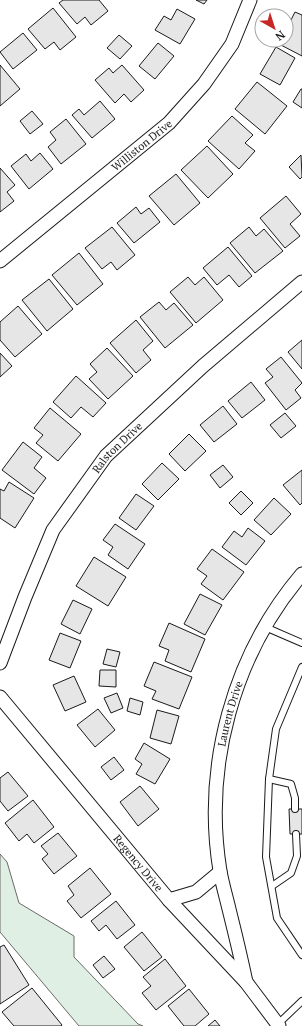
<svg xmlns="http://www.w3.org/2000/svg" width="302" height="1026" font-family="'PT Serif',serif">
<style>
.green{fill:#e0efe3;stroke:#6a6a6a}
.building{fill:#e6e6e6;stroke:#1a1a1a}
.lines{fill:none;stroke-linecap:round;stroke-linejoin:round}
.service-casing{stroke:#1a1a1a;stroke-width:8}
.minor-casing{stroke:#1a1a1a;stroke-width:15}
.service{stroke:#fff;stroke-width:6}
.minor{stroke:#fff;stroke-width:13}
.labels{text-anchor:middle;stroke-width:3;stroke-linejoin:round;paint-order:stroke}
.street-label{font-size:11px;fill:#1a1a1a;stroke:#fff}
</style>
<rect width="100%" height="100%" fill="#fff"/>
<path class="green" d="M0 854 7 862 19 903 74 936V957L138 1024 143 1026H79L0 932Z"/>
<g class="building">
<path d="M63 0H99L108 11 91 25 85 17 77 24 59 3Z"/>
<path d="M196 0H207L204 4Z"/>
<path d="M53 8 76 37 60 50 54 42 45 49 28 29Z"/>
<path d="M177 9 195 19 180 44 155 30 164 16 171 20Z"/>
<path d="M295 12 302 15V56L279 44 281 40H286V30Z"/>
<path d="M23 33 37 50 13 69 0 52Z"/>
<path d="M119 35 132 46 120 59 107 48Z"/>
<path d="M158 43 174 56 155 79 139 66Z"/>
<path d="M276 47 295 58 280 85 260 74Z"/>
<path d="M0 65 20 89 0 106Z"/>
<path d="M122 65 144 90 131 102 124 94 115 103 95 80 109 68 113 73Z"/>
<path d="M257 82 287 106 265 134 235 109Z"/>
<path d="M301 89H302V108L293 102Z"/>
<path d="M100 101 115 119 92 138 72 115 79 109 84 115Z"/>
<path d="M32 111 43 124 30 134 20 121Z"/>
<path d="M232 116 253 135 245 143 255 151 239 169 208 141Z"/>
<path d="M66 119 86 144 61 164 48 147 56 140 50 132Z"/>
<path d="M207 146 233 174 208 198 181 170Z"/>
<path d="M40 153 53 169 29 189 11 166 26 154 31 161Z"/>
<path d="M301 155 302 177 300 179 289 167Z"/>
<path d="M0 168 15 185 7 192 14 201 0 212Z"/>
<path d="M176 174 200 203 174 225 149 196Z"/>
<path d="M286 196 301 214 290 224 300 236 285 248 260 218Z"/>
<path d="M136 207 141 214 149 208 160 222 134 243 117 223Z"/>
<path d="M112 227 135 255 117 270 111 262 102 269 85 248Z"/>
<path d="M249 227 256 236 264 229 283 251 255 273 230 243Z"/>
<path d="M228 247 252 276 239 287 229 275 217 285 203 268Z"/>
<path d="M79 253 103 284 77 305 52 275Z"/>
<path d="M188 277 195 285 204 277 223 300 196 323 170 292Z"/>
<path d="M49 279 73 309 47 331 22 300Z"/>
<path d="M159 302 166 310 174 303 193 325 165 348 140 317Z"/>
<path d="M18 306 42 334 15 357 0 340V322Z"/>
<path d="M136 320 153 341 143 350 151 360 136 373 110 343Z"/>
<path d="M302 340V369L288 352Z"/>
<path d="M107 348 133 376 108 399 89 379 97 372 90 364Z"/>
<path d="M0 353 12 366 0 377Z"/>
<path d="M281 357 302 383 295 390 301 398 286 410 265 383 273 377 266 369Z"/>
<path d="M76 376 106 403 93 417 81 407 71 418 53 402Z"/>
<path d="M251 382 265 400 242 418 228 401Z"/>
<path d="M223 406 237 424 214 442 200 425Z"/>
<path d="M50 408 81 434 58 461 36 443 43 435 34 428Z"/>
<path d="M285 413 296 426 281 438 270 425Z"/>
<path d="M189 434 206 451 185 471 169 454Z"/>
<path d="M23 442 42 457 34 468 46 478 34 494 2 470Z"/>
<path d="M162 463 179 479 158 500 142 484Z"/>
<path d="M223 465 233 477 220 488 210 475Z"/>
<path d="M302 470V503L300 505 283 485Z"/>
<path d="M9 482 34 498 15 528 0 518V489L4 491Z"/>
<path d="M241 491 253 503 241 515 229 503Z"/>
<path d="M136 494 154 506 136 530 119 518Z"/>
<path d="M274 498 291 514 271 535 254 520Z"/>
<path d="M115 524 145 544 128 569 108 555 113 547 103 540Z"/>
<path d="M248 528 265 541 246 565 222 547 234 531 242 537Z"/>
<path d="M212 549 244 572 223 600 201 584 207 576 197 569Z"/>
<path d="M94 557 126 577 108 606 76 586Z"/>
<path d="M200 594 222 605 205 635 184 624Z"/>
<path d="M73 600 92 609 80 634 61 624Z"/>
<path d="M169 623 205 639 191 672 165 661 169 650 159 646Z"/>
<path d="M60 633 81 641 70 668 49 660Z"/>
<path d="M107 649 120 652 116 667 103 664Z"/>
<path d="M154 662 192 677 179 709 152 699 156 691 144 686Z"/>
<path d="M100 670H116V687L99 686Z"/>
<path d="M74 676 86 702 65 711 53 685Z"/>
<path d="M117 693 123 708 111 713 104 698Z"/>
<path d="M130 698 143 702 140 715 127 711Z"/>
<path d="M98 709 115 730 95 747 77 725Z"/>
<path d="M157 710 179 716 171 744 150 738Z"/>
<path d="M144 743 170 759 155 784 136 774 142 764 135 759Z"/>
<path d="M114 757 124 770 111 780 101 767Z"/>
<path d="M8 772 28 796 8 811 0 801V778Z"/>
<path d="M140 786 159 809 138 826 120 802Z"/>
<path d="M33 800 54 827 34 843 27 834 19 841 5 823Z"/>
<path d="M289 809H302V834H290Z"/>
<path d="M58 833 77 856 54 874 42 859 48 854 41 846Z"/>
<path d="M90 868 111 894 81 918 67 901 74 895 68 886Z"/>
<path d="M116 901 135 925 117 939 106 925 99 931 91 921Z"/>
<path d="M142 932 162 957 144 971 124 947Z"/>
<path d="M4 945 29 985 0 1004V947Z"/>
<path d="M104 956 115 969 103 978 93 965Z"/>
<path d="M165 959 186 986 156 1010 142 993 151 986 143 977Z"/>
<path d="M32 988 62 1025 61 1026H14L2 1012Z"/>
<path d="M189 989 209 1014 195 1026H184L168 1006Z"/>
<path d="M215 1020 220 1026H208Z"/>
</g>
<g class="lines">
<defs>
<g id="service">
<path d="M265 627 302 643"/>
<path d="M302 667 276 729 269 779 266 857 277 918 302 955"/>
<path d="M269 779 291 784 295 798V809"/>
<path d="M272 886 291 873 297 856 296 834"/>
<path d="M278 1024 302 1001"/>
</g>
<g id="minor">
<path id="s1" d="M0 261 169 123 204 84 232 44 250 0"/>
<path id="s2" d="M0 663 25 597 53 530 106 456 203 366 302 282"/>
<path id="s3" d="M0 697 169 900 246 982 279 1026"/>
<path d="M169 900 196 892 220 872"/>
<path id="s4" d="M246 982C241 958 235 933 229 909 226 896 222 883 220 871 203 766 233 655 302 574"/>
</g>
</defs>
<use href="#service" class="service-casing"/>
<use href="#minor" class="minor-casing"/>
<use href="#service" class="service"/>
<use href="#minor" class="minor"/>
</g>
<g class="labels">
<g class="street-label">
<text dy="4" stroke="none"><textPath href="#s1" startOffset="183">Williston Drive</textPath></text>
<text dy="4" stroke="none"><textPath href="#s2" startOffset="248">Ralston Drive</textPath></text>
<text dy="4" stroke="none"><textPath href="#s4" startOffset="273">Laurent Drive</textPath></text>
<text dy="4" stroke="none"><textPath href="#s3" startOffset="216">Regency Drive</textPath></text>
</g>
</g>
<g transform="translate(274 28) rotate(141)"><circle r="19" fill="#ffffff" stroke="#a3a3a3"/>
<path d="M0-3L7 15L0 10L-7 15Z" fill="#c62828"/>
<text y="-6" font-size="11" font-weight="bold" text-anchor="middle" fill="#1a1a1a">N</text>
</g>
</svg>
